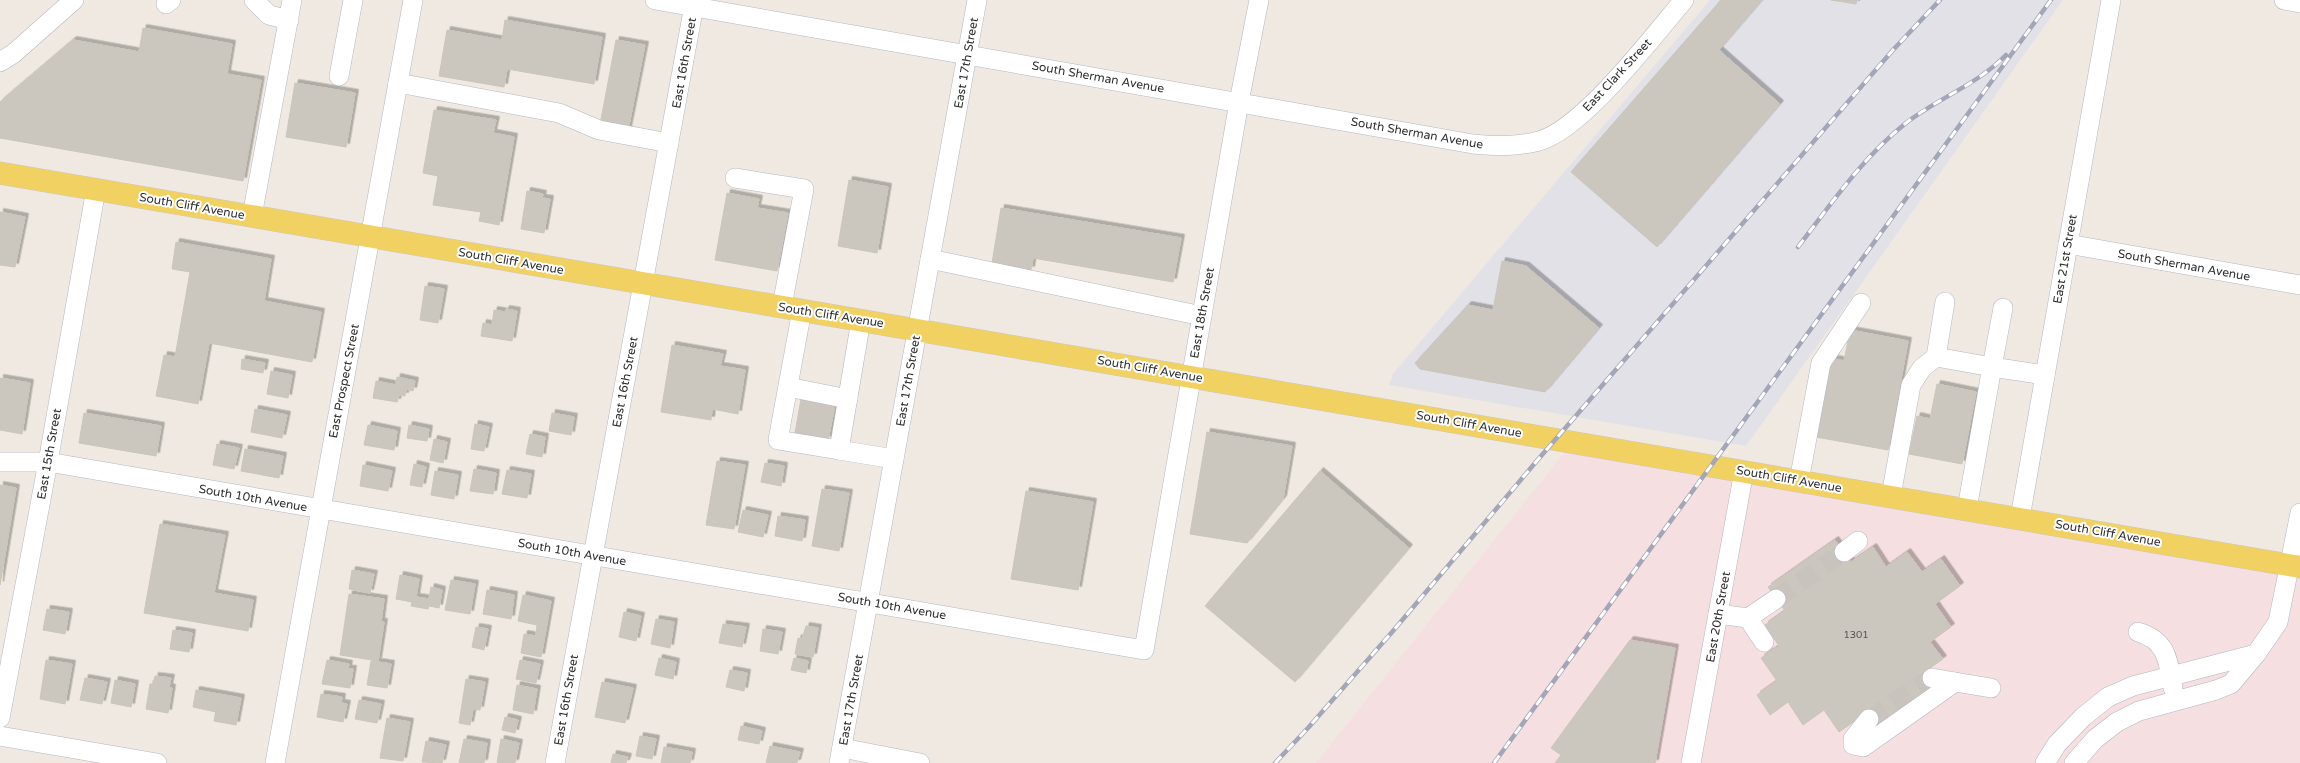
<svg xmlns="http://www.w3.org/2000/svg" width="2300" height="763" font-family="'Varela Round',sans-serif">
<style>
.industrial{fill:#e3e1e8}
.medical{fill:#f5dfe0}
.building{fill:#cbc7bf;stroke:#cbc5ba;filter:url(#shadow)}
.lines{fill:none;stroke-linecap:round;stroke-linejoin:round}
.minor-tunnel{stroke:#c8c4bd;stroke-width:19;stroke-dasharray:19 10;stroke-linecap:butt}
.minor-casing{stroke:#b4b7c1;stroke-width:20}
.major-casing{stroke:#c9c9c9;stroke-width:23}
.minor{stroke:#fff;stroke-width:19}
.major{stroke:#f2d163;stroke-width:22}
.rail-casing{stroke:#a3a6b8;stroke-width:4.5}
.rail{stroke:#fff;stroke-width:3;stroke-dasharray:9;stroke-linecap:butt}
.labels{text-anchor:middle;stroke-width:4;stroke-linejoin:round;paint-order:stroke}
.number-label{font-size:10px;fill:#555452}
.street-label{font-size:12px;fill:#2e2e2e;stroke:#fff}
</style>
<defs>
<filter id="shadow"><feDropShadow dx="3.5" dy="-3.5" stdDeviation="0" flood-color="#0004"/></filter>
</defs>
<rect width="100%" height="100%" fill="#efe9e1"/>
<path class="industrial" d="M1710 0H2063L1746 446 1389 385 1393 374Z"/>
<path class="medical" d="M1573 442 2300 567V763H1316Z"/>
<g class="building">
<path d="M1721 0H1762L1719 50 1780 104 1657 247 1571 172Z"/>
<path d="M1831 0H1857L1856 4Z"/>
<path d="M505 20 602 37 594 84 507 69 504 87 439 76 447 30 502 40Z"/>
<path d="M143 28 232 44 227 74 261 80 243 181 0 138V102L73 40 139 52Z"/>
<path d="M616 40 645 45 628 130 600 125Z"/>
<path d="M295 83 355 93 346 147 286 137Z"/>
<path d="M434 110 496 120 493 133 514 137 499 225 479 221 481 212 433 205 438 176 423 173Z"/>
<path d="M849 180 888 187 877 253 838 246Z"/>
<path d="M527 191 543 194 542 198 550 199 544 233 521 229Z"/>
<path d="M727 193 759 199 757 208 788 213 777 271 715 260Z"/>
<path d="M1001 208 1181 238 1173 282 1033 258 1031 270 992 263Z"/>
<path d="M0 212 25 217 15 267 0 265Z"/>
<path d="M176 242 271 259 264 301 321 312 312 362 209 343 198 404 156 396 164 355 175 357 190 272 172 269Z"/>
<path d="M1502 261 1526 266 1599 328 1545 392 1420 369 1415 363 1468 305 1493 310Z"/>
<path d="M425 286 444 289 438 323 420 320Z"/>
<path d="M506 309 517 311 512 341 481 336 483 323 492 325 494 310 505 312Z"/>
<path d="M1850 330 1908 341 1888 450 1816 437 1830 358 1844 361Z"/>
<path d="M672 345 723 354 720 366 745 370 738 414 712 409 711 420 661 412Z"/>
<path d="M242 359 265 363 263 373 241 369Z"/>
<path d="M271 371 292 375 288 398 267 394Z"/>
<path d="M397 377 415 381 413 391 406 389 405 396 399 395 397 402 373 398 376 381 396 385Z"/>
<path d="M0 378 30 383 22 434 0 430Z"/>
<path d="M1937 384 1976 392 1962 464 1909 454 1917 416 1930 419Z"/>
<path d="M801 399 835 405 828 440 795 433Z"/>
<path d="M255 409 287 415 282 438 251 432Z"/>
<path d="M84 413 161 426 156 456 79 443Z"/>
<path d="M552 413 574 417 571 435 549 431Z"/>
<path d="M475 424 489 427 484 451 471 449Z"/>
<path d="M368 425 397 431 394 450 364 445Z"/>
<path d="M409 425 429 429 427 441 407 438Z"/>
<path d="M1207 432 1292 446 1283 499 1247 543 1190 534Z"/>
<path d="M530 434 545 437 542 457 526 454Z"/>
<path d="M434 439 447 442 443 463 430 460Z"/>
<path d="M217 444 239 448 234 469 213 465Z"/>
<path d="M245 449 283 456 279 478 241 471Z"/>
<path d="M717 461 745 465 734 529 706 525Z"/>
<path d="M765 463 784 466 781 486 761 482Z"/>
<path d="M414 464 426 467 422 487 410 485Z"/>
<path d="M363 465 392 471 388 491 360 486Z"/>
<path d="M474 469 496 473 493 494 470 491Z"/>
<path d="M507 470 531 474 527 498 502 494Z"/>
<path d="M435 471 458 475 454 499 431 495Z"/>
<path d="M1320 471 1409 548 1295 682 1205 606Z"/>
<path d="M0 485 16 488 0 585Z"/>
<path d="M822 489 849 493 839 551 812 546Z"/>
<path d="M1026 491 1093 502 1078 590 1011 579Z"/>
<path d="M743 510 768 515 763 537 738 532Z"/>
<path d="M778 516 805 520 802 541 775 536Z"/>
<path d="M160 524 225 535 214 593 253 600 248 631 144 613Z"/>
<path d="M1835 540 1851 562 1873 547 1886 567 1907 552 1922 572 1941 559 1960 586 1935 604 1951 627 1930 642 1943 659 1927 670 1937 685 1875 728 1865 714 1839 732 1824 710 1803 725 1788 702 1770 715 1757 695 1777 681 1761 658 1779 646 1765 625 1785 611 1768 587Z"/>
<path d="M352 570 374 574 370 593 349 589Z"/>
<path d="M400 575 419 579 416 597 429 599 431 587 442 590 439 608 429 606 428 609 411 606 412 602 396 599Z"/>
<path d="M451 580 475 584 470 614 445 610Z"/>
<path d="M487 590 514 595 511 619 483 614Z"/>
<path d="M349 594 384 599 381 622H384L378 661 340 655Z"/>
<path d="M523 595 551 601 541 657 521 653 524 634 536 636 537 625 518 621Z"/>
<path d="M47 609 69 612 65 634 43 630Z"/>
<path d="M624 612 641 616 636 641 619 637Z"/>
<path d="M656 619 674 622 670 648 651 644Z"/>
<path d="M723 624 746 627 742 647 719 643Z"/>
<path d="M806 626 818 628 813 657 795 654 798 638 802 639Z"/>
<path d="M476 627 488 629 484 650 472 647Z"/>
<path d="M763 629 782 632 778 654 760 651Z"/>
<path d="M173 630 192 633 189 652 170 649Z"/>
<path d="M1630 640 1675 648 1655 763H1555L1561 755 1551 748Z"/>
<path d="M659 658 676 662 673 679 655 675Z"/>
<path d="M794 658 808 661 806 673 791 670Z"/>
<path d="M46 660 72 664 65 704 40 699Z"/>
<path d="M327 660 349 664 348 669H353L350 688 322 684Z"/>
<path d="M520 660 540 664 536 683 516 679Z"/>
<path d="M371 661 391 664 387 688 367 685Z"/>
<path d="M730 670 747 673 744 691 726 687Z"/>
<path d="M155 676 171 678 169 687 172 688 168 713 146 709 150 684H153Z"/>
<path d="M85 678 107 682 102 704 80 700Z"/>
<path d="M466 679 485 682 480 710 473 709 470 725 459 723Z"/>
<path d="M115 680 135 684 131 707 111 703Z"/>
<path d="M602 682 633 688 625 723 595 717Z"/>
<path d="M517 685 537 689 533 714 513 710Z"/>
<path d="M196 690 219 694 216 712 193 707Z"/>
<path d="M219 694 241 698 236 725 214 721Z"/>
<path d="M321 694 342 697 341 703 347 704 343 722 317 717Z"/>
<path d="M359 700 381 704 377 723 355 719Z"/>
<path d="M505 717 518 720 515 733 502 730Z"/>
<path d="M387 718 410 722 403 761 380 758Z"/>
<path d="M741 726 762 731 759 744 738 740Z"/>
<path d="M640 736 656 739 652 759 636 756Z"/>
<path d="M464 739 487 743 484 763H459Z"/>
<path d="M501 739 519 743 515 763H497Z"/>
<path d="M426 741 446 745 442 763 422 762Z"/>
<path d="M770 746 800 752 797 763H766Z"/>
<path d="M664 747 692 752 690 763H661Z"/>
<path d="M613 754 628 757 626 763H611Z"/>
</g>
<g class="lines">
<g class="minor-tunnel">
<path d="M1776 599 1844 552"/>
<path d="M1869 719 1932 678"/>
</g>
<defs>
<g id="minor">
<path d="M254 0 269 15 289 20"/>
<path d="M655 0 1473 144C1496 146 1516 147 1539 141 1583 129 1653 36 1684 0"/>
<path d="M2284 0 2300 3"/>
<path d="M166 4 171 0"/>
<path d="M0 62 13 54 74 0"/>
<path d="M339 76 353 0"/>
<path d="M398 83 559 113 599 130 669 143"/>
<path d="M735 178 804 189 782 306"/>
<path d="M252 216 292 0"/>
<path d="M2068 244 2300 285"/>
<path d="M930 259 1202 316"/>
<path d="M2003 308 1992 367 2045 375"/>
<path d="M802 310 778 440 839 450"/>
<path d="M861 320 839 450 894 459"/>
<path d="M1936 357 1945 302"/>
<path d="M788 387 848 399"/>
<path d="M0 462H48L1144 650 1239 102 1259 0"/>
<path d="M1799 481 1821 363 1861 303"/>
<path d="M1891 496 1911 385 1922 368 1936 357 1992 367 1967 509"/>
<path d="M2020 518 2111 0"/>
<path d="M1844 552 1858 541"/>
<path d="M1718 614 1748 618 1776 599"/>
<path d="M1748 618 1764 642"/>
<path d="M2138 632C2168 641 2168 661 2173 688"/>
<path d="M1932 678 1955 682"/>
<path d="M0 718 48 462 96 189"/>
<path d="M1869 719 1853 739V745L1863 747 1955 682 1991 688"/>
<path d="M0 736 157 763"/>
<path d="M842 748 920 763"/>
<path d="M275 763 413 0"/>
<path d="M555 763 695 0"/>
<path d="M839 763 977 0"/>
<path d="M1691 763 1744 471"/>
<path d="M2045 763 2057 744 2083 717 2108 697 2133 686 2256 654"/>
<path d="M2074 763 2095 739 2117 722 2139 711 2216 690 2231 684 2256 654 2278 622 2300 513"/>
</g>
<path id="major" d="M0 173 2300 567"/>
</defs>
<use href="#minor" class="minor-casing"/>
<use href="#major" class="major-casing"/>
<use href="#minor" class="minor"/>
<use href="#major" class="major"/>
<defs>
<g id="rail">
<path d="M1798 247C1831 204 1863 157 1906 123 1938 98 1977 85 2006 55"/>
<path d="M1275 763 1308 728 1393 631 1535 463 1893 50 1940 0"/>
<path d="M1494 763 2051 0"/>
</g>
</defs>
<use href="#rail" class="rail-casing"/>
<use href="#rail" class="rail"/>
</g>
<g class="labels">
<g class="number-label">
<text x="1856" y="638">1301</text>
</g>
<g class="street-label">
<text transform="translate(684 63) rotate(-80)" y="4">East 16th Street</text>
<text transform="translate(966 63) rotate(-80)" y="4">East 17th Street</text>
<text transform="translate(1617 75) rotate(-47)" y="4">East Clark Street</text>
<text transform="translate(1098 77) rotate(10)" y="4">South Sherman Avenue</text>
<text transform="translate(1417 133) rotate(10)" y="4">South Sherman Avenue</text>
<text transform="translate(192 206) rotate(10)" y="4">South Cliff Avenue</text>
<text transform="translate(2065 259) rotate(-80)" y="4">East 21st Street</text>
<text transform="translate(511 261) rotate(10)" y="4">South Cliff Avenue</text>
<text transform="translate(2184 265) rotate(10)" y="4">South Sherman Avenue</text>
<text transform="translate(1202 313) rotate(-80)" y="4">East 18th Street</text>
<text transform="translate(831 315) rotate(9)" y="4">South Cliff Avenue</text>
<text transform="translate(1150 369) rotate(10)" y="4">South Cliff Avenue</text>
<text transform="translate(344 381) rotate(-79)" y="4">East Prospect Street</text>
<text transform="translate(908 381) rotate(-80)" y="4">East 17th Street</text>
<text transform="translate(625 382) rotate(-79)" y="4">East 16th Street</text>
<text transform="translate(1469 424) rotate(10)" y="4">South Cliff Avenue</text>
<text transform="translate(49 454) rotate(-80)" y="4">East 15th Street</text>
<text transform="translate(1789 479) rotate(10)" y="4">South Cliff Avenue</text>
<text transform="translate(253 498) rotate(10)" y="4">South 10th Avenue</text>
<text transform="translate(2108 533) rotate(10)" y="4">South Cliff Avenue</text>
<text transform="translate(572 552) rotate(10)" y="4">South 10th Avenue</text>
<text transform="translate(892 606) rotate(10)" y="4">South 10th Avenue</text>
<text transform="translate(1718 617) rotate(-80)" y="4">East 20th Street</text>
<text transform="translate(566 700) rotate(-80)" y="4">East 16th Street</text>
<text transform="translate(851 700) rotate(-80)" y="4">East 17th Street</text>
</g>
</g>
</svg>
